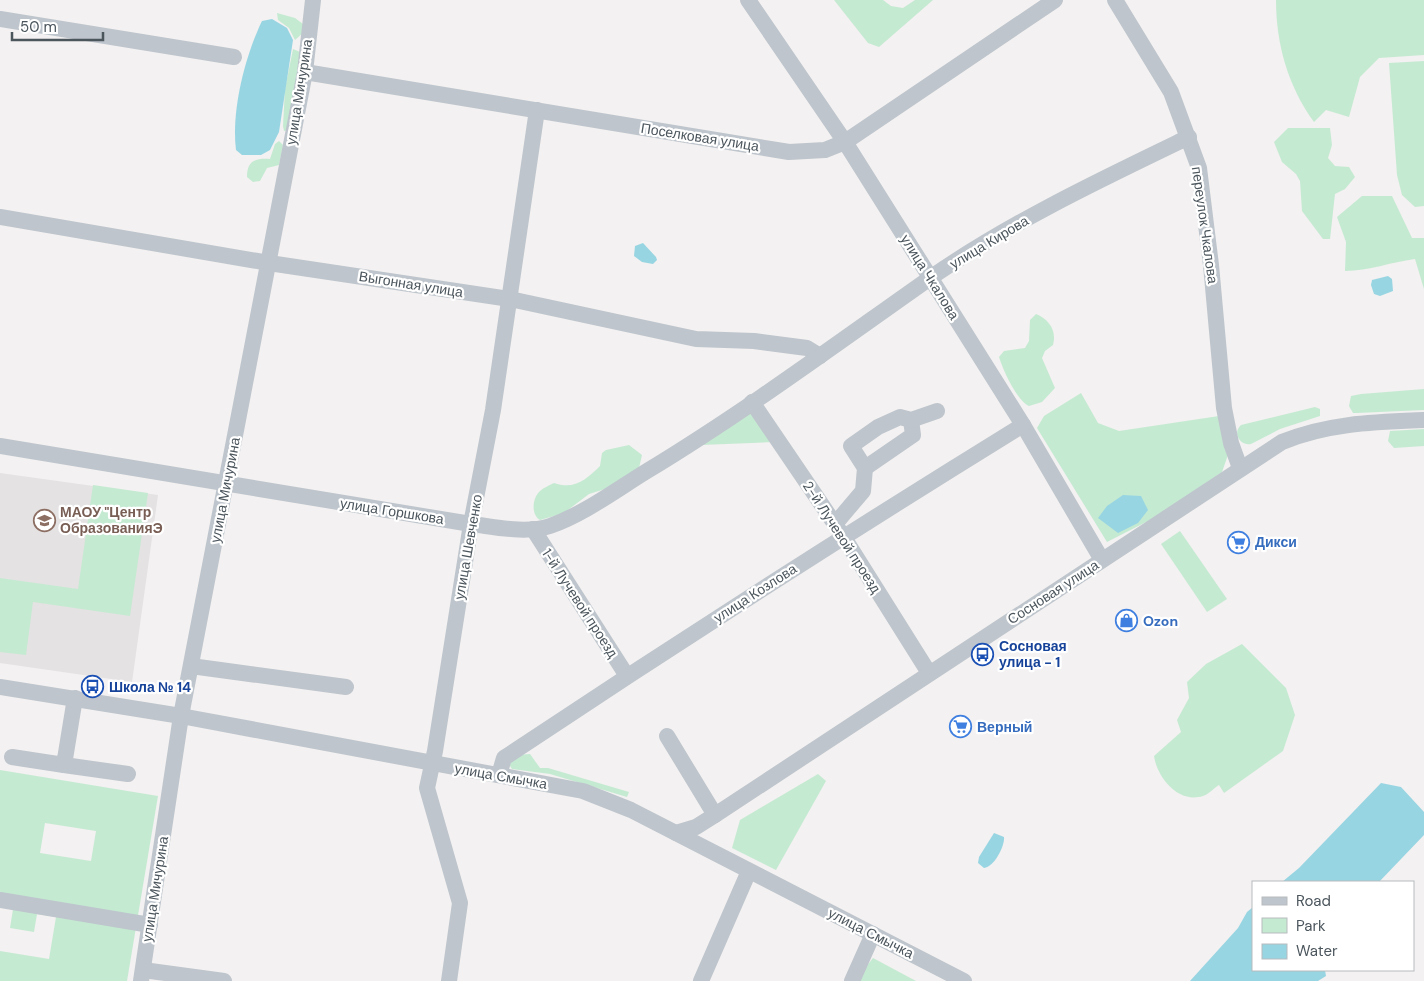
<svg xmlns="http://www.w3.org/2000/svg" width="1424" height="981" font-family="'DM Sans',sans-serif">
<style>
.education{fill:#e4e2e2}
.green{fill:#c5ead2;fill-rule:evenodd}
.water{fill:#98d5e2}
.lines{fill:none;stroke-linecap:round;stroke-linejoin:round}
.minor{stroke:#bec5cc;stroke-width:16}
.labels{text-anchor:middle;stroke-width:4.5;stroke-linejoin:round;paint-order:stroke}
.street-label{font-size:14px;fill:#4b555c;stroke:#fff}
.education-label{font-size:14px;font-weight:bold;fill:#785e54;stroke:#fff;text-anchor:start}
.shop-label{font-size:14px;font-weight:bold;fill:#366cbe;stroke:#fff;text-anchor:start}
.transit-label{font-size:14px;font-weight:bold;fill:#164399;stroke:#fff;text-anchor:start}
</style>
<rect width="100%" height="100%" fill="#f3f1f1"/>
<path class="education" d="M0 473 158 495 132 682 0 663Z"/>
<g class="green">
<path d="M834 0H883L891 6 903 8 915 0H933L879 47 868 43Z"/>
<path d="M1276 0H1424V55L1379 58 1360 77 1349 117 1326 110 1314 122C1288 86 1276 44 1276 0Z"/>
<path d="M277 13 295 18 303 24V33L295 40 289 28 278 20Z"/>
<path d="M293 49 300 52 289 130 284 131 283 126 285 89Z"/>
<path d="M1424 61V206L1415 207 1402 195 1397 175 1389 63Z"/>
<path d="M1288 128H1330L1332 145 1328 158 1335 166 1349 167 1355 177 1345 189 1335 194 1330 239H1323L1302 211 1300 181 1296 174 1282 162 1274 142Z"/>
<path d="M279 141 283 145 279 165 267 168 260 181 253 182 247 177C247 161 255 158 270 159L275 144Z"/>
<path d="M1362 196H1392L1412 238H1424V289L1415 259C1391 262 1369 271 1345 271L1346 242 1337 217Z"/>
<path d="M1036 314C1049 319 1057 331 1053 345L1045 351 1042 358 1055 388 1042 402 1029 406C1017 401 1003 370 999 357L1004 351 1025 348 1029 341 1030 320Z"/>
<path d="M1424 389V410L1357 413H1353L1349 406 1351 396 1361 394Z"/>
<path d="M1081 393 1098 423 1119 431 1219 416 1229 452 1222 472 1156 517 1107 542 1037 428 1044 416Z"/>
<path d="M1315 407 1320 409V416L1280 429 1251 444C1240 446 1232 433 1241 425Z"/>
<path d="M754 413 774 442 701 445 742 414Z"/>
<path d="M1424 429V446L1394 448 1388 441 1390 431Z"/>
<path d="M629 445 642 455 639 468 605 489 589 494 564 513 540 520C531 515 532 498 540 491 543 488 550 485 554 483 574 490 586 480 600 466L602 453 606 450Z"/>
<path d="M93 485 148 493 130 616 33 602 26 655 0 652V578L78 589Z"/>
<path d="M1180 531 1227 599 1207 612 1161 544Z"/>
<path d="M1242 644 1286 688 1295 715 1283 751 1224 793 1219 785C1214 788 1208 795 1203 796 1178 804 1157 777 1154 756L1181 732 1177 720 1189 698 1187 682 1206 664Z"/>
<path d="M530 754 540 768H548L629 792 627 797 550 774 512 769 508 763 517 755Z"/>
<path d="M0 770 158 796 127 981H0V951L49 959 56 917 37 914 34 932 10 928 13 909 0 907ZM45 823 96 831 91 861 40 853Z"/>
<path d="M818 774 826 781 776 870 732 848 740 820Z"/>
<path d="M873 958 916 981H861L858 977Z"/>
</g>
<g class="water">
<path d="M272 19 287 28 293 40 279 132 270 150 261 155H242L236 150C231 111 245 56 262 21Z"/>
<path d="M643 243 656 257 657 260 653 264 642 262 634 256 635 246Z"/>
<path d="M1388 276 1392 279 1393 291 1380 296 1374 294 1371 285 1372 280Z"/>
<path d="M1123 495 1141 496 1148 510 1138 523 1118 533 1098 518 1107 506Z"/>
<path d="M1381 783 1401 787 1424 812V835L1379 882H1282L1299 868Z"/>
<path d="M994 833 1004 837C1005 846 994 867 984 868L978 863 979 857Z"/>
<path d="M1253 907V970H1325L1326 976 1318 981H1190L1238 928 1247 912Z"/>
</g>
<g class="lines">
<g class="minor">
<path d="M748 0 845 142 1023 425 1102 560"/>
<path d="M1115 0 1171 92 1199 168 1211 265 1224 408 1231 443 1240 468"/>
<path d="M0 19 234 57"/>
<path d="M305 72 789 152 825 150 845 142 1055 0"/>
<path d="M0 217 269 263 510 299 696 339 754 341 807 348 820 356"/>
<path d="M752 402 843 536 929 673"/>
<path d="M0 446 471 524C496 527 526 534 550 526 584 514 616 490 647 471 746 411 839 342 933 276 1013 221 1102 179 1189 137"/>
<path d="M865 468 913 435 911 420"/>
<path d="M835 524 863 491 865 468 851 446 878 427 900 417 911 420 937 411"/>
<path d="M533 529 627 676"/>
<path d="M191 666 346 687"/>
<path d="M0 687 181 716 583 791 631 810 964 981"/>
<path d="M667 736 715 815"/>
<path d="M12 757 64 765 75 698"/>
<path d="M64 765 128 774"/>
<path d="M499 775 504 758C675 644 848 533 1023 425"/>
<path d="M676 833 696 827 715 815 1282 442C1328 423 1375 422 1424 420"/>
<path d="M0 900 150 925"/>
<path d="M143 970 224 981"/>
<path d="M141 981 181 716 305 72 313 0"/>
<path d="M449 981 460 903 427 788 435 751 471 524 493 410 537 110"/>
<path d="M701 981 749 871"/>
<path d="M852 981 873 934"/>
</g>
</g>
<defs>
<symbol id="school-ring" viewBox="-11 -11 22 22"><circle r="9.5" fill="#fff" stroke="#8d6e63" stroke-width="1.5"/><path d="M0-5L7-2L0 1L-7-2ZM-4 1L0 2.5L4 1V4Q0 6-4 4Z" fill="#8d6e63"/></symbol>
<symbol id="supermarket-ring" viewBox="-11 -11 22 22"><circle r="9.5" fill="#fff" stroke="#3f7fe0" stroke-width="1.5"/><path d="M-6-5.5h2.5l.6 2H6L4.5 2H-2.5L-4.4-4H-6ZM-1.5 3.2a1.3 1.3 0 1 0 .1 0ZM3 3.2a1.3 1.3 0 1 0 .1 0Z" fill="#3f7fe0"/></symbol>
<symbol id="shop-ring" viewBox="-11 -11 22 22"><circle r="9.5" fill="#fff" stroke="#3f7fe0" stroke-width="1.5"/><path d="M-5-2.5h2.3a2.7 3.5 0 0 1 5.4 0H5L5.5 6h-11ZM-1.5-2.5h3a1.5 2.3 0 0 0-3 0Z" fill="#3f7fe0"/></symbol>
<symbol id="bus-ring" viewBox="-11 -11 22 22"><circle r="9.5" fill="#fff" stroke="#1a4fb4" stroke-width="1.5"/><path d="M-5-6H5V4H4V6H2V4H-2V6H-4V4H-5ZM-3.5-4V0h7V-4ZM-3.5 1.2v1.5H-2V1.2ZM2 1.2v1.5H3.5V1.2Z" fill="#1a4fb4"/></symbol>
</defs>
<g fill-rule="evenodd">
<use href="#school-ring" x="32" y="508" width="25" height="25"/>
<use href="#supermarket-ring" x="1226" y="530" width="25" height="25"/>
<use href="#shop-ring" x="1114" y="608" width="25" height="25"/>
<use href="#bus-ring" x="970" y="642" width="25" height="25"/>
<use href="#bus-ring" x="80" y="674" width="25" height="25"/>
<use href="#supermarket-ring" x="948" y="714" width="25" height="25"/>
</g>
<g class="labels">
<g class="street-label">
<text transform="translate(299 92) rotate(-81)" y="5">улица Мичурина</text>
<text transform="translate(700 137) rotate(9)" y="5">Поселковая улица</text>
<text transform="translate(1205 225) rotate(82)" y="5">переулок Чкалова</text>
<text transform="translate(989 242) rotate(-31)" y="5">улица Кирова</text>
<text transform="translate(930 277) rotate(58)" y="5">улица Чкалова</text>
<text transform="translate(411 284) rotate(9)" y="5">Выгонная улица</text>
<text transform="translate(225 490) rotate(-79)" y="5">улица Мичурина</text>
<text transform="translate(392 511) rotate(9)" y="5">улица Горшкова</text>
<text transform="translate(842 537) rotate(57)" y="5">2-й Лучевой проезд</text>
<text transform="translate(468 547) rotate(-80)" y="5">улица Шевченко</text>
<text transform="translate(1053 592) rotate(-33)" y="5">Сосновая улица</text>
<text transform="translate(755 593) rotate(-33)" y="5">улица Козлова</text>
<text transform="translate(580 603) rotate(57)" y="5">1-й Лучевой проезд</text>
<text transform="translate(501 776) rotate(10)" y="5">улица Смычка</text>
<text transform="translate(155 889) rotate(-81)" y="5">улица Мичурина</text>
<text transform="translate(871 933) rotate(27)" y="5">улица Смычка</text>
</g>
<g class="education-label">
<text x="60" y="517">МАОУ "Центр<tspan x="60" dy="16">ОбразованияЭ</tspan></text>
</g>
<g class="shop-label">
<text x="1255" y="547">Дикси</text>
<text x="1143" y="626">Ozon</text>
<text x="977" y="732">Верный</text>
</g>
<g class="transit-label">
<text x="999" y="651">Сосновая<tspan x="999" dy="16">улица - 1</tspan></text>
<text x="109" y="692">Школа № 14</text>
</g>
</g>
<rect x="1252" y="881" width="162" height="90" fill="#ffffff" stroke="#b7bbbe"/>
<rect x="1262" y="897" width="25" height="8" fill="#bec5cc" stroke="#b7bbbe"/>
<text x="1296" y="906" font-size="15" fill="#4b555c">Road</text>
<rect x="1262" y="918" width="25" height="15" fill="#c5ead2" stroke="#b7bbbe"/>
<text x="1296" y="931" font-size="15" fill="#4b555c">Park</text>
<rect x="1262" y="944" width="25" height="15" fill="#98d5e2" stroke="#b7bbbe"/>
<text x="1296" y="956" font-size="15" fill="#4b555c">Water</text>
<path d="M12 32v8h91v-8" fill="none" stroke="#4b555c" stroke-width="2.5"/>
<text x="20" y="32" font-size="15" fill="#4b555c" stroke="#ffffff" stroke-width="4" paint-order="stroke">50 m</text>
</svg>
